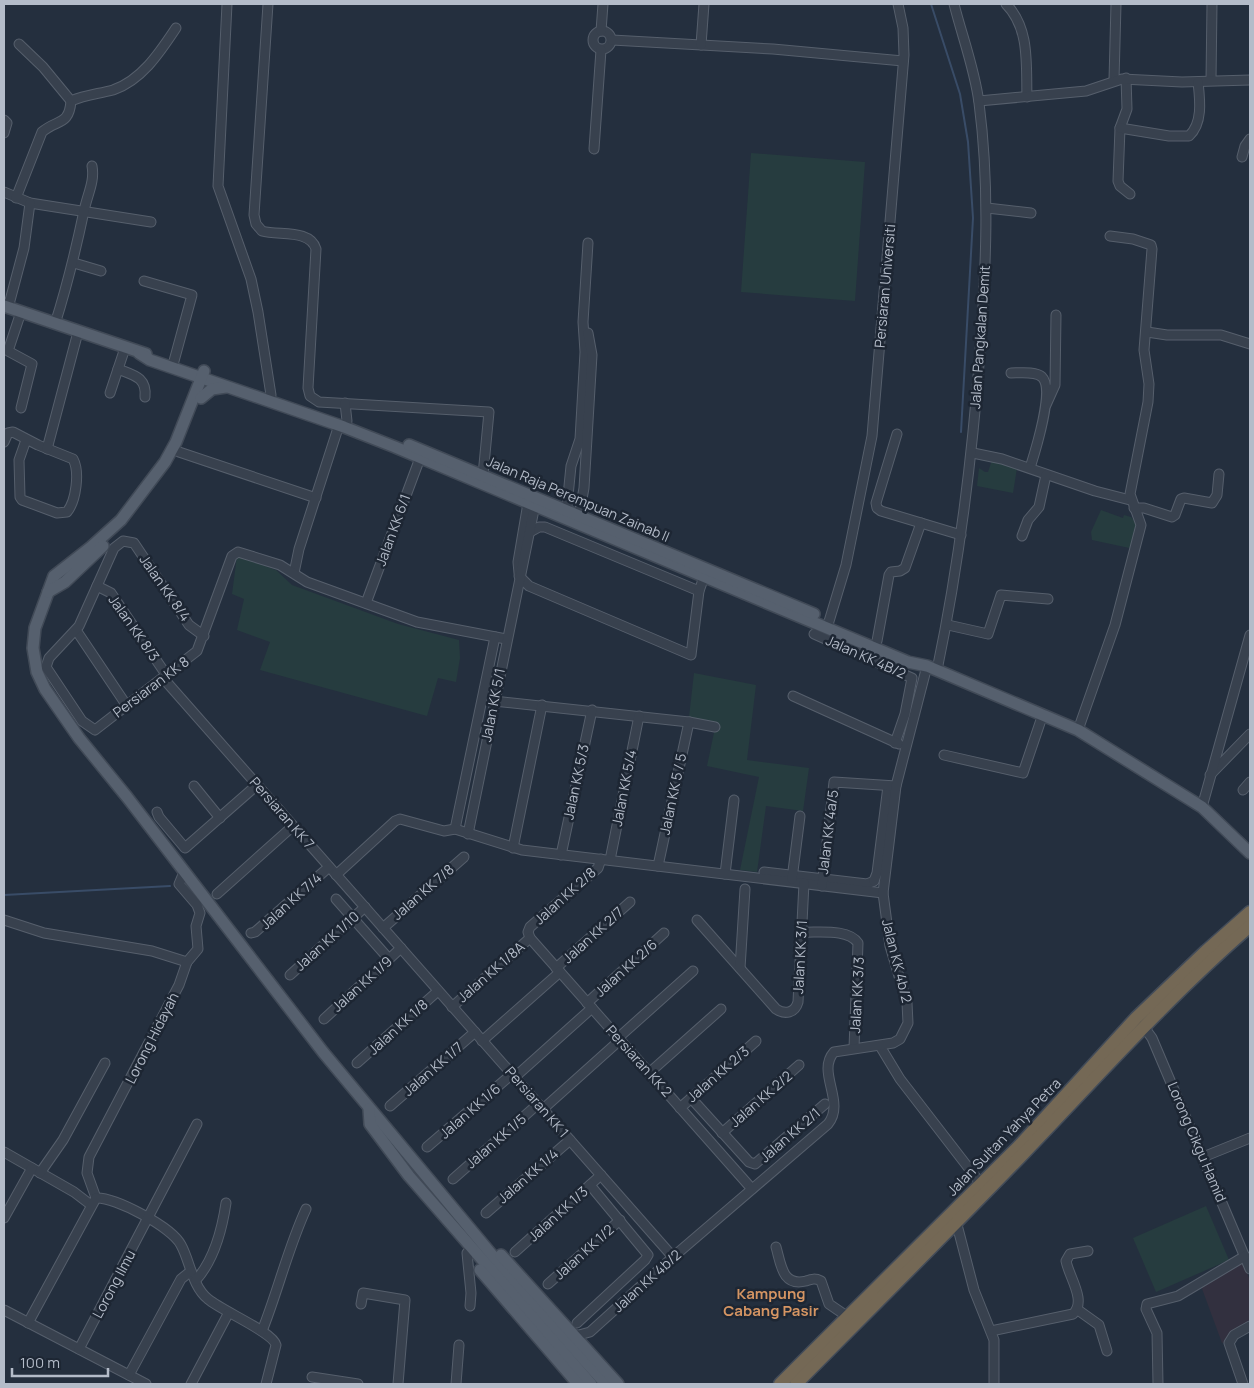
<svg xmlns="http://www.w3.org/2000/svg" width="1254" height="1388" font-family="Manrope,sans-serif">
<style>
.medical{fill:#32303f}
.green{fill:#263c3f}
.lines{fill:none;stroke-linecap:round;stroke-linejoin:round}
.stream{stroke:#394c67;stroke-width:2}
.minor-casing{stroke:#565f6c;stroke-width:11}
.major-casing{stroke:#414a57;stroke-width:14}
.highway-casing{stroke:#434c59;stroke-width:15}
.minor{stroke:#38414e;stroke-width:9}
.major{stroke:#56606e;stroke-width:11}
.highway{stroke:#746855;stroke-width:12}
.labels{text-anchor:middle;stroke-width:5;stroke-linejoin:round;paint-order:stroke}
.street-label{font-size:14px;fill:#b4bcc9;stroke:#1d2633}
.neighbourhood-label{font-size:15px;font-weight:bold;fill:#d59563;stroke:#1d2633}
</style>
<rect width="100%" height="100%" fill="#242f3e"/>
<path class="medical" d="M1243 1261 1250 1281V1323L1230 1334 1226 1342 1222 1343 1201 1286Z"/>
<g class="green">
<path d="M751 153 865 162 855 301 741 292Z"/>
<path d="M992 460 1017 468 1013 493 977 486 979 468 985 472H988Z"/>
<path d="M1101 510 1123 518 1124 515 1131 517 1139 526 1134 549 1092 540 1091 532Z"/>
<path d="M237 556 276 570 292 585 398 624 459 640 460 658 456 682 438 678 427 716 260 670 270 642 237 630 244 599 232 594Z"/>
<path d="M694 673 756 685 747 760 809 768 803 811 766 806 757 872 740 870 759 777 707 766 716 723 689 717Z"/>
<path d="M1206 1206 1229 1260 1156 1292 1133 1238Z"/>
</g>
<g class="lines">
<g class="stream">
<path d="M931 4 960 94 968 142 973 218 961 432"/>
<path d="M4 895 170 886"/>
</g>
<defs>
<g id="minor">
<path d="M227 4 218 186 251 279 258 312 271 395"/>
<path d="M268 4 254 215 256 224 262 231C279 236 310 229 316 249L308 388 310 396 319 402 489 412 483 475"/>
<path d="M1006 4C1030 28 1026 65 1027 97"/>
<circle cx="602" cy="40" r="9"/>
<path d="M601 31 603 4"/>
<path d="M612 40 773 49 903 61"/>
<path d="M19 44 43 67 71 101"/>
<path d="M701 45 704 4"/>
<path d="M1126 78 1127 109 1120 128 1118 181 1120 186 1130 194"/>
<path d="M1114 80 1116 4"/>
<path d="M1211 80 1212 4"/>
<path d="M979 101 1086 91 1122 79 1182 82 1250 80"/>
<path d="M4 120 7 123 4 133"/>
<path d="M1120 128 1169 136H1189C1203 123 1200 100 1198 82"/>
<path d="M594 149 601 50"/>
<path d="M1242 157 1245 146 1250 139"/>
<path d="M4 192 30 203 151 222"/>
<path d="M16 198 42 132C57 119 69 126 71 101 85 95 98 94 113 90 142 80 160 52 176 28"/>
<path d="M987 208 1031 213"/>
<path d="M74 263 101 271"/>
<path d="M144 281 192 295 174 361"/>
<path d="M8 308 24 248 30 203"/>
<path d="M55 324C67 286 76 249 84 211 87 195 95 182 92 166"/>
<path d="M1147 332 1167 335H1221L1250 344"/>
<path d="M118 369C133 375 147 377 145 397"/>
<path d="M1011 373C1019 373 1036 371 1042 377 1055 389 1035 452 1030 468"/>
<path d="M110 393 125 348"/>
<path d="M345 403 347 421"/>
<path d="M1046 405 1055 385 1056 315"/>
<path d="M21 408 32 364 8 351 21 312"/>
<path d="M897 434 876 503 877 508 881 511 961 535"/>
<path d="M4 442 8 433 13 432 38 445 73 459C80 472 76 501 67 512L57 513 22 500 20 497 19 460 26 440"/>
<path d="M47 449 78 332"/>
<path d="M179 452 316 498"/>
<path d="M973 453 1002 459 1095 491 1130 500"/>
<path d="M1134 508H1144L1172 517 1175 515 1181 499 1184 498 1212 503 1217 495 1219 474"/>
<path d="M566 516 571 466 580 439 585 352 583 322 588 243"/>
<path d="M578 521 584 488 592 355 588 333"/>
<path d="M530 532 539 527H545L699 591"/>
<path d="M1022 536 1028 520 1039 507 1046 475"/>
<path d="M294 573 299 549 339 425"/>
<path d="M519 573 518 562 529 497"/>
<path d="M519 576 529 586 691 655 699 591 704 577"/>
<path d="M97 586 111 593 167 676"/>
<path d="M366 603 420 458"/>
<path d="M948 625 988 634 1001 595 1048 599"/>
<path d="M827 628 846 565 872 436 904 55 903 28 898 4"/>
<path d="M76 630 127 706"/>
<path d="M814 634 912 678 905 714 895 743"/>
<path d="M204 636 189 625 134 543 123 541 114 548 79 626 49 658 46 667 82 721 95 730 197 651 232 556 238 552 280 565 307 582 417 622 506 639"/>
<path d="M877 641 889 575 891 572 900 571 905 568 921 523"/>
<path d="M937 670C959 565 972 459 980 352 986 267 990 188 979 103 975 70 962 36 954 4"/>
<path d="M163 678 673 1257"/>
<path d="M793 696 899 744"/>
<path d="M494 701 689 722 715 727"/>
<path d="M1078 730 1115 625 1141 525 1130 494 1148 402 1149 384 1144 350 1152 249 1151 245 1133 239 1110 236"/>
<path d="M944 755 1023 773 1043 714"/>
<path d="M1210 775 1250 734"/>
<path d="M194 786 220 818"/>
<path d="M1243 790 1250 782"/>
<path d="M1202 807 1250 635"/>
<path d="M157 812 159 817 185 848 257 785"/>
<path d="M455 829 495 637"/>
<path d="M468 834 536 500"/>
<path d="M513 848 542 705"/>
<path d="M561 855 592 710"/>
<path d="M601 859 598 868 530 927 528 932 530 938 752 1189"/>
<path d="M610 860 639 716"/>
<path d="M658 866 689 722"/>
<path d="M764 872 867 884 874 881"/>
<path d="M725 874 734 800"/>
<path d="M336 875 395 821 400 819 444 831 455 829 522 850 883 893"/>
<path d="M792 879 800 816"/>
<path d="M874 881 877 873 888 786"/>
<path d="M822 886 834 782 896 786"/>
<path d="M217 894 293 826"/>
<path d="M336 899 389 959"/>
<path d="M4 920 44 933 152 951 187 962"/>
<path d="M697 920 776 1009C785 1015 795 1013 798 1002L804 883"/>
<path d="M383 928 464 857"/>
<path d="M801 932C817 933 848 928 858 943L854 1048"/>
<path d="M251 933 255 932 329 867"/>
<path d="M556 968 630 902"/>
<path d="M740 968 745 889"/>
<path d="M290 975 365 907"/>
<path d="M587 1003 664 933"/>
<path d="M452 1007 530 938"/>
<path d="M324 1019 401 948"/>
<path d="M1141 1023 1152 1038 1250 1269"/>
<path d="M618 1038 693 971"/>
<path d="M482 1041 560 972"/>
<path d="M880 1046 900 1079 981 1184"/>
<path d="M357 1063 438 991"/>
<path d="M649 1073 721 1009"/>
<path d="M515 1077 592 1008"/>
<path d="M691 1098 749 1162 755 1164 825 1104"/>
<path d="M390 1106 475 1032"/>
<path d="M680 1108 756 1041"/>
<path d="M543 1109 620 1040"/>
<path d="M722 1133 799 1065"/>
<path d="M427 1147 512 1074"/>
<path d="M4 1152 74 1192 91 1205"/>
<path d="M1203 1157 1250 1138"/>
<path d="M40 1173 63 1140 105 1063"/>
<path d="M453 1179 538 1104"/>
<path d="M96 1198 87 1173 89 1157 179 985 187 962 198 949 196 926 200 913 197 905 179 884 184 872"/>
<path d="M96 1198C115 1197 172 1227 181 1245 190 1261 192 1286 208 1299 222 1311 273 1332 276 1345L266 1384"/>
<path d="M486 1213 570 1140"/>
<path d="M4 1218 32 1168"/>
<path d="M956 1221 974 1290 994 1340V1384"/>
<path d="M776 1247C781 1264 782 1287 806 1281 812 1279 815 1278 821 1281L829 1304 848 1317"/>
<path d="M515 1252 601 1175"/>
<path d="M467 1253 471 1293 470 1306"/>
<path d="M196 1280C214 1260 222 1230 226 1203"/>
<path d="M548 1284 620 1220"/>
<path d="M361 1304 363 1293 405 1300 398 1384"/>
<path d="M4 1310 146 1384"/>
<path d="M1078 1310 1099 1325 1107 1351"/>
<path d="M28 1323 96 1198"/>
<path d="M577 1323 645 1260 648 1255 590 1185"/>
<path d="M262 1331C278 1291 288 1248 306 1209"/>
<path d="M991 1331 1073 1314C1087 1301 1069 1277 1066 1261L1070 1254 1088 1251"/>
<path d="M575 1336 590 1332 673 1257 828 1124C846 1102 816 1072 834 1052L893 1043 900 1039 908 1023 907 1003 890 946 883 893 896 786 927 666"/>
<path d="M79 1349 197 1124"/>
<path d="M129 1375 181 1279 191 1271"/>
<path d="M312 1377 358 1384"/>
<path d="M191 1384 228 1314"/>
<path d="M456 1384 459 1345"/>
<path d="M1158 1384 1157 1333 1146 1309 1147 1304 1178 1296 1245 1256"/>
<path d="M1243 1384 1229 1343 1234 1335 1250 1326"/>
</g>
<g id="major">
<path d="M4 306 146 354"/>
<path d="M139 353 150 360 344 427 395 447 908 662 927 666 1078 730 1202 807 1250 853"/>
<path d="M204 371 176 442 165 462 121 520 91 547 54 576 35 628 33 648 37 672 45 689 79 738 127 797 323 1052 527 1297 606 1384"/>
<path d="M201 398 212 389 226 387"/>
<path d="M409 445 814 614"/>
<path d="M48 592 65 582 103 546"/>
<path d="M369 1109 370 1124 409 1176 591 1384"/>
<path d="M501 1255 618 1384"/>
<path d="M480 1270 578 1384"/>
</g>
<g id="highway">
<path d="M780 1384 1019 1146 1136 1018 1206 951 1250 912"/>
<path d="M796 1384C872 1307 949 1231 1024 1153 1098 1076 1169 996 1250 926"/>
</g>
</defs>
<use href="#minor" class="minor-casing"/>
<use href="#major" class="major-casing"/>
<use href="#highway" class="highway-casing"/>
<use href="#minor" class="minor"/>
<use href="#major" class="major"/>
<use href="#highway" class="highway"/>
</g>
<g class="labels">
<g class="street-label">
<text transform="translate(885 286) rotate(-85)" y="5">Persiaran Universiti</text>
<text transform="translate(980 337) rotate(-86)" y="5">Jalan Pangkalan Demit</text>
<text transform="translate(578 499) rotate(23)" y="5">Jalan Raja Perempuan Zainab II</text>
<text transform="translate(393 530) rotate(-70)" y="5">Jalan KK 6/1</text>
<text transform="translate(165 588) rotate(55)" y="5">Jalan KK 8/4</text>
<text transform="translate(134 628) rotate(55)" y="5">Jalan KK 8/3</text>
<text transform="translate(866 657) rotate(24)" y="5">Jalan KK 4B/2</text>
<text transform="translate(151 687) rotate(-37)" y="5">Persiaran KK 8</text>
<text transform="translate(493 705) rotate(-79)" y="5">Jalan KK 5/1</text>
<text transform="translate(576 782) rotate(-78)" y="5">Jalan KK 5/3</text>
<text transform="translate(624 788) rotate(-79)" y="5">Jalan KK 5/4</text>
<text transform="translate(673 794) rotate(-78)" y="5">Jalan KK 5 / 5</text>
<text transform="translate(282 813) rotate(49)" y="5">Persiaran KK 7</text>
<text transform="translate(828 832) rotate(-83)" y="5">Jalan KK 4a/5</text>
<text transform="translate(423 892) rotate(-41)" y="5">Jalan KK 7/8</text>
<text transform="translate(565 896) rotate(-42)" y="5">Jalan KK 2/8</text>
<text transform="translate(291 901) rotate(-42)" y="5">Jalan KK 7/4</text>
<text transform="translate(593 935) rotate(-42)" y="5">Jalan KK 2/7</text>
<text transform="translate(327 941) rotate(-42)" y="5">Jalan KK 1/10</text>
<text transform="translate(800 957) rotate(-87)" y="5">Jalan KK 3/1</text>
<text transform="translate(897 961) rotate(76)" y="5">Jalan KK 4b/2</text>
<text transform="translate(626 968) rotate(-42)" y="5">Jalan KK 2/6</text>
<text transform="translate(491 972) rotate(-41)" y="5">Jalan KK 1/8A</text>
<text transform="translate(362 984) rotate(-42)" y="5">Jalan KK 1/9</text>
<text transform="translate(857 995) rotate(-87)" y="5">Jalan KK 3/3</text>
<text transform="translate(398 1027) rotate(-42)" y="5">Jalan KK 1/8</text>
<text transform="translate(152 1038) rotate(-63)" y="5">Lorong Hidayah</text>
<text transform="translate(639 1061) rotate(48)" y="5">Persiaran KK 2</text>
<text transform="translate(433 1069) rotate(-41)" y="5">Jalan KK 1/7</text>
<text transform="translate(718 1074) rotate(-41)" y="5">Jalan KK 2/3</text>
<text transform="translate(761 1099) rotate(-41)" y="5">Jalan KK 2/2</text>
<text transform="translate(537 1102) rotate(49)" y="5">Persiaran KK 1</text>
<text transform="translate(470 1111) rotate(-41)" y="5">Jalan KK 1/6</text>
<text transform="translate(790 1135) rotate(-41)" y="5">Jalan KK 2/1</text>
<text transform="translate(1004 1137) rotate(-46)" y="5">Jalan Sultan Yahya Petra</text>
<text transform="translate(496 1141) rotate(-41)" y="5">Jalan KK 1/5</text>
<text transform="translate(1197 1142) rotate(67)" y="5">Lorong Cikgu Hamid</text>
<text transform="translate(528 1176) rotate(-41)" y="5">Jalan KK 1/4</text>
<text transform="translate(558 1214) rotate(-42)" y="5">Jalan KK 1/3</text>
<text transform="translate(584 1252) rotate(-42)" y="5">Jalan KK 1/2</text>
<text transform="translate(647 1281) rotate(-42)" y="5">Jalan KK 4b/2</text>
<text transform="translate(114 1284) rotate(-62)" y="5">Lorong Ilmu</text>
</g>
<g class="neighbourhood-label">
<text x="771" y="1299">Kampung<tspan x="771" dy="17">Cabang Pasir</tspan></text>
</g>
</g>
<rect width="1254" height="1388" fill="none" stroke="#b4bcc9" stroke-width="10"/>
<path d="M12 1368v8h96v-8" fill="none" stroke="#b4bcc9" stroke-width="2.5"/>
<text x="20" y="1368" font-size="15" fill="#b4bcc9" stroke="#1d2633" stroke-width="4" paint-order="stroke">100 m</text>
</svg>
